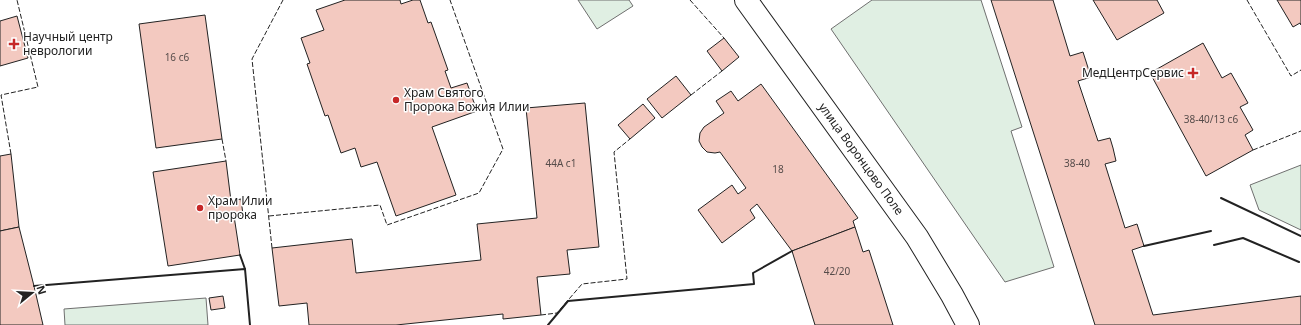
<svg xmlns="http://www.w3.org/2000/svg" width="1301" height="325" font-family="'Noto Sans',sans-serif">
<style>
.green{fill:#e0efe3;stroke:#6f6f6f}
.building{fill:#f3c9c0;stroke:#222}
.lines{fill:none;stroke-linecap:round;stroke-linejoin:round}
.minor-casing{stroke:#222;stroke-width:24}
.minor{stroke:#fff;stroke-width:22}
.fence{stroke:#222;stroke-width:1;stroke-dasharray:5 2;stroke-linecap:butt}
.wall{stroke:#222;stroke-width:2}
.poi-dot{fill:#c62828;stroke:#fff;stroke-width:1.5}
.labels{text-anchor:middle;stroke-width:3;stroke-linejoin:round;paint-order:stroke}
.number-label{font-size:10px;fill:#564c4a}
.poi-label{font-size:12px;fill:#222;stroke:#fff;text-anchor:start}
.street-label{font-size:12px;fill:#222;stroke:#fff}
</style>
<rect width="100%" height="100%" fill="#fff"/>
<g class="green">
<path d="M578 0H629L633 6 597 29Z"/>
<path d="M872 0H981L1022 127 1011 131 1054 267 1005 282 831 29Z"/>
<path d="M1301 165V230L1259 210 1250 185Z"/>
<path d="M206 298 208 325H65L64 309Z"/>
</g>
<g class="building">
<path d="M345 0H400L401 4 413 0H420L428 23 431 22 448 70 445 71 451 88 467 83 477 111 432 127 456 195 396 216 377 162 361 167 355 148 341 153 328 115 325 116 307 64 310 63 301 38 324 30 316 10Z"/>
<path d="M991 0H1053L1070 56 1083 52 1091 77 1078 81 1098 141 1110 138 1113 148 1116 161 1105 164 1125 228 1137 224 1144 246 1132 250 1153 315 1301 296V325H1095Z"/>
<path d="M1093 0H1157L1164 13 1117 40Z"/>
<path d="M1277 0H1301V25L1300 23 1293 27Z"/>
<path d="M205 15 222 139 156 148 139 24Z"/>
<path d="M17 16 28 58 0 66V21Z"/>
<path d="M724 38 739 57 722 71 707 51Z"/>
<path d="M1203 43 1222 78 1231 73 1248 103 1240 107 1253 130 1245 135 1253 150 1206 176 1150 73Z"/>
<path d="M676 76 691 95 662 118 647 99Z"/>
<path d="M761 84 858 218 853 221 855 227 792 251 757 204 750 210 755 218 722 243 698 210 732 185 738 194 746 188 720 152 715 153 707 152 702 147 699 141 700 133 704 127 724 113 716 101 731 91 738 101Z"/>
<path d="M585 103 599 247 567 250 570 274 537 277 541 315 503 319V314L396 325H309L307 303 279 306 272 248 352 239 356 273 481 260 477 224 537 218 526 108Z"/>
<path d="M643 104 655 118 630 139 618 125Z"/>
<path d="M11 154 19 227 0 231V156Z"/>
<path d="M226 161 231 201 241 199 243 215 234 216 240 255 168 266 153 172Z"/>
<path d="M19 227 34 286 43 325H0V231Z"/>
<path d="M855 227 863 252 869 250 893 325H815L792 251Z"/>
<path d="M223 296 225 308 211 310 209 298Z"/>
</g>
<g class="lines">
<defs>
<path id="minor" d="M746 0 917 237 952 295 968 325"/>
</defs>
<use href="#minor" class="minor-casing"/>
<use href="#minor" class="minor"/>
<g class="fence">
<path d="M690 0 724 38"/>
<path d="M1247 0 1291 76 1301 70"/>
<path d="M691 95 722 71"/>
<path d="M222 139 226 161"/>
<path d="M1253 150 1301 131"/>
<path d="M11 154 1 95 38 87 17 0"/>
<path d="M269 216 380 205 387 225 479 193 503 149 450 0"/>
<path d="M272 248 252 59 283 0"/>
<path d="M541 315 557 313 582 284 627 279 614 152 630 139"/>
</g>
<g class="wall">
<path d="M1221 198 1301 236"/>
<path d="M1214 245 1243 238 1299 262"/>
<path d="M1144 246 1211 231"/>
<path d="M240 255 245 269"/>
<path d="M34 286 245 269 250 325"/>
<path d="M548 325 568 301 754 284 753 273 792 251"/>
</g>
</g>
<g class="poi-dot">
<path d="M12 38h4v4h4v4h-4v4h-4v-4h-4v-4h4z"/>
<path d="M1191 67h4v4h4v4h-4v4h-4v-4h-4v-4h4z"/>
<circle cx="396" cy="100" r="4"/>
<circle cx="200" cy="208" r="4"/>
</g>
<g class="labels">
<g class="number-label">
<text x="177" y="61">16 с6</text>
<text x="1211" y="123">38-40/13 с6</text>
<text x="561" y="167">44А с1</text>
<text x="1077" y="167">38-40</text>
<text x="778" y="173">18</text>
<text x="837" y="275">42/20</text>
</g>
<g class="poi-label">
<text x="23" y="41">Научный центр<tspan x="23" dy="14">неврологии</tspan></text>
<text x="1184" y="77" text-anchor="end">МедЦентрСервис</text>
<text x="404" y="97">Храм Святого<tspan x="404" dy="14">Пророка Божия Илии</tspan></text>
<text x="208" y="205">Храм Илии<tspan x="208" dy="14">пророка</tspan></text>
</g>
<g class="street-label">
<text transform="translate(861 159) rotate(54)" y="4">улица Воронцово Поле</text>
</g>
</g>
<g transform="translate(32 293) rotate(72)" stroke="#ffffff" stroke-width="3" paint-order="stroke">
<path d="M0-3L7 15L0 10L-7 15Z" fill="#222222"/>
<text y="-6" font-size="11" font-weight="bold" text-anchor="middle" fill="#222222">N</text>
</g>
</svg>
